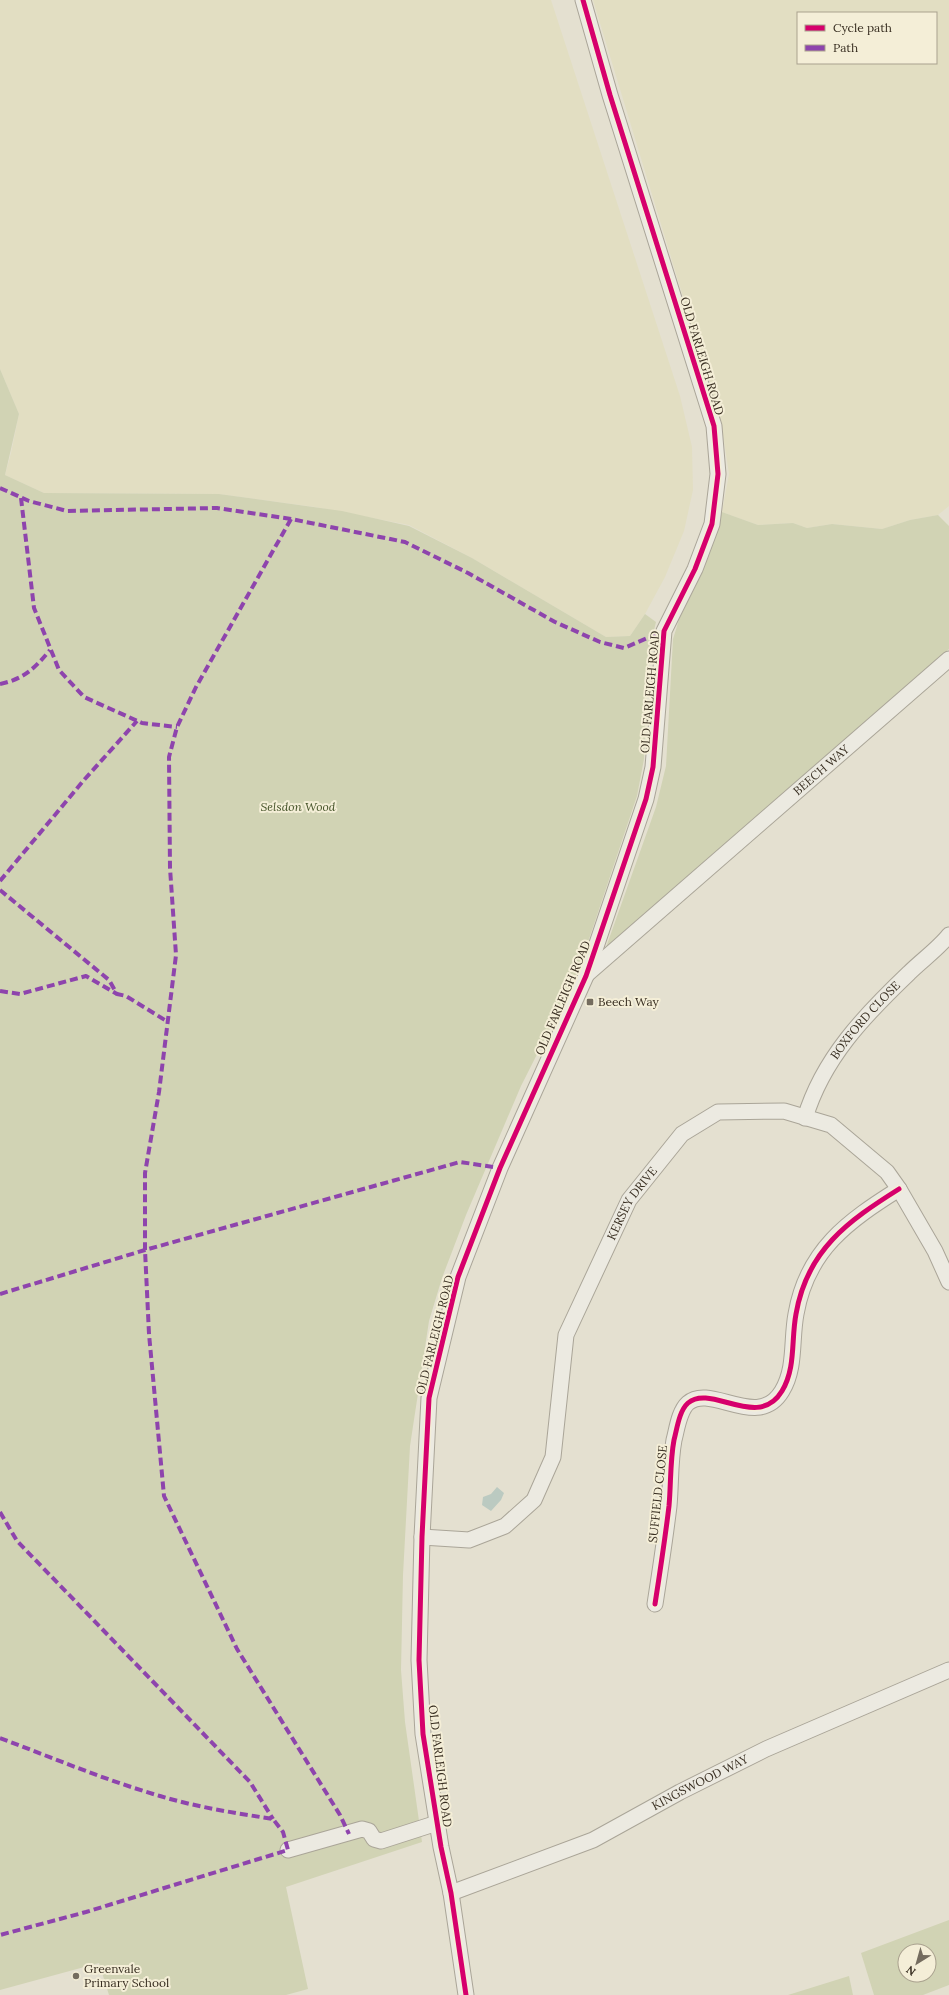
<svg xmlns="http://www.w3.org/2000/svg" width="949" height="1995" font-family="Lora,serif">
<style>
.farmland{fill:#e2dec2;fill-rule:evenodd}
.green{fill:#d1d3b4;fill-rule:evenodd}
.water{fill:#bbcac1}
.lines{fill:none;stroke-linecap:round;stroke-linejoin:round}
.minor-casing{stroke:#aaa598;stroke-width:17}
.minor{stroke:#eceae1;stroke-width:15}
.quiet{stroke:#8e44ad;stroke-width:4;stroke-dasharray:8 4;stroke-linecap:butt}
.cycleway-casing{stroke:#f4eed7;stroke-width:8}
.cycleway{stroke:#d6006c;stroke-width:5}
.poi-dot{fill:#746c5e;stroke:#f4eed7;stroke-width:1.5}
.labels{text-anchor:middle;stroke-width:4;stroke-linejoin:round;paint-order:stroke}
.street-label{font-size:12px;fill:#382e21;stroke:#f4eed7}
.park-label{font-size:12px;font-style:italic;fill:#455329;stroke:#f4eed7}
.poi-label{font-size:12px;fill:#382e21;stroke:#f4eed7;text-anchor:start}
</style>
<rect width="100%" height="100%" fill="#e4e0d0"/>
<g class="farmland">
<path d="M0 0H551L680 396 692 447 693 490 684 531 665 577 645 614 630 636 606 637 472 558 409 525 315 507 219 494 44 493 5 475 11 453 19 414 0 369Z"/>
<path d="M593 0H949V506L938 515 910 520 882 529 832 524 807 528 793 523 758 525 722 512 729 474 721 422ZM798 13H936V63H798Z"/>
</g>
<g class="green">
<path d="M0 369 19 414 5 475 44 493 219 494 342 511 409 526 472 558 606 637 630 636 645 614 656 622 648 655 644 759 637 796 577 975 521 1086 466 1215 442 1278 429 1321 410 1446 403 1575 401 1670 405 1722 422 1842 286 1887 308 1989 286 1995H109L99 1963 0 1990Z"/>
<path d="M722 512 758 525 793 523 807 528 832 524 882 529 910 520 938 515 949 526V649L605 950 656 807 666 766 673 639 682 610 710 550Z"/>
<path d="M949 1920V1985L923 1995H874L861 1953ZM905 1951H929V1975H905Z"/>
<path d="M849 1976 853 1995H788Z"/>
</g>
<path class="water" d="M497 1487 504 1493 501 1500 491 1511 482 1505 483 1497 491 1494Z"/>
<g class="lines">
<defs>
<g id="minor">
<path id="s1" d="M586 975 949 659"/>
<path id="s2" d="M805 1118C823 1058 865 1015 909 973 921 961 939 948 949 935"/>
<path id="s3" d="M422 1537 469 1540 505 1526 534 1500 553 1457 566 1335 629 1200 682 1134 718 1112 784 1111 831 1125 887 1172 899 1189 935 1251 949 1282"/>
<path d="M655 1604C660 1572 665 1539 669 1506 671 1484 670 1461 674 1440 677 1429 679 1411 688 1403 711 1383 758 1431 782 1391 796 1368 791 1340 796 1314 807 1250 848 1221 899 1189"/>
<path d="M288 1850 362 1829 369 1831 374 1839 381 1841 437 1823"/>
<path id="s4" d="M451 1893 593 1840 680 1792 766 1749 949 1670"/>
<path d="M466 1995 451 1893 441 1847 423 1734 419 1660 422 1537 429 1398 458 1277 500 1168 586 976 646 799 653 767 664 631 695 569 712 524 718 474 714 426 610 95 583 0"/>
</g>
</defs>
<use href="#minor" class="minor-casing"/>
<use href="#minor" class="minor"/>
<g class="quiet">
<path d="M0 488 29 501 67 511 217 508 291 519 405 542 468 573 555 622 600 642 624 648 664 631"/>
<path d="M21 498 34 608 59 670 84 697 142 723 177 727"/>
<path d="M291 519 196 687 177 727 169 757 170 868 176 955 159 1092 145 1173V1250L149 1334 164 1496 237 1649 340 1815 349 1834"/>
<path d="M0 684C24 679 35 668 50 650"/>
<path d="M0 881 84 780 137 721"/>
<path d="M0 890 109 980 117 994 126 996 168 1022"/>
<path d="M0 991 20 994 86 976 117 994"/>
<path d="M0 1294 145 1250 460 1162 500 1168"/>
<path d="M0 1512 17 1541 250 1782 273 1819"/>
<path d="M0 1738C53 1758 105 1780 160 1796 196 1807 235 1813 273 1819L283 1832 288 1850 86 1912 0 1935"/>
</g>
<defs>
<g id="cycleway">
<path d="M655 1604C660 1572 665 1539 669 1506 671 1484 670 1461 674 1440 677 1429 679 1411 688 1403 711 1383 758 1431 782 1391 796 1368 791 1340 796 1314 807 1250 848 1221 899 1189"/>
<path d="M466 1995 451 1893 441 1847 423 1734 419 1660 422 1537 429 1398 458 1277 500 1168 586 976 646 799 653 767 664 631 695 569 712 524 718 474 714 426 610 95 583 0"/>
</g>
</defs>
<use href="#cycleway" class="cycleway-casing"/>
<use href="#cycleway" class="cycleway"/>
</g>
<g class="poi-dot">
<rect x="586" y="998" width="8" height="8" rx="2"/>
<circle cx="76" cy="1976" r="4"/>
</g>
<g class="labels">
<g class="street-label">
<text transform="translate(702 356) rotate(73)" y="4">OLD FARLEIGH ROAD</text>
<text transform="translate(650 692) rotate(-85)" y="4">OLD FARLEIGH ROAD</text>
<text dy="4" stroke="none"><textPath href="#s1" startOffset="312">BEECH WAY</textPath></text>
<text transform="translate(563 998) rotate(-67)" y="4">OLD FARLEIGH ROAD</text>
<text dy="4" stroke="none"><textPath href="#s2" startOffset="116">BOXFORD CLOSE</textPath></text>
<text dy="4" stroke="none"><textPath href="#s3" startOffset="442">KERSEY DRIVE</textPath></text>
<text transform="translate(435 1335) rotate(-76)" y="4">OLD FARLEIGH ROAD</text>
<text transform="translate(658 1494) rotate(-84)" y="4">SUFFIELD CLOSE</text>
<text transform="translate(440 1766) rotate(83)" y="4">OLD FARLEIGH ROAD</text>
<text dy="4" stroke="none"><textPath href="#s4" startOffset="273">KINGSWOOD WAY</textPath></text>
</g>
<g class="park-label">
<text x="298" y="811">Selsdon Wood</text>
</g>
<g class="poi-label">
<text x="598" y="1006">Beech Way</text>
<text x="84" y="1973">Greenvale<tspan x="84" dy="14">Primary School</tspan></text>
</g>
</g>
<rect x="797" y="12" width="140" height="52" fill="#f4eed7" stroke="#a9a18e"/>
<rect x="805" y="25" width="20" height="6" fill="#d6006c" stroke="#a9a18e"/>
<text x="833" y="32" font-size="12" fill="#382e21">Cycle path</text>
<rect x="805" y="45" width="20" height="6" fill="#8e44ad" stroke="#a9a18e"/>
<text x="833" y="52" font-size="12" fill="#382e21">Path</text>
<g transform="translate(917 1963) rotate(217)"><circle r="19" fill="#f4eed7" stroke="#a9a18e"/>
<path d="M0-3L7 15L0 10L-7 15Z" fill="#746c5e"/>
<text y="-6" font-size="11" font-weight="bold" text-anchor="middle" fill="#382e21">N</text>
</g>
</svg>
